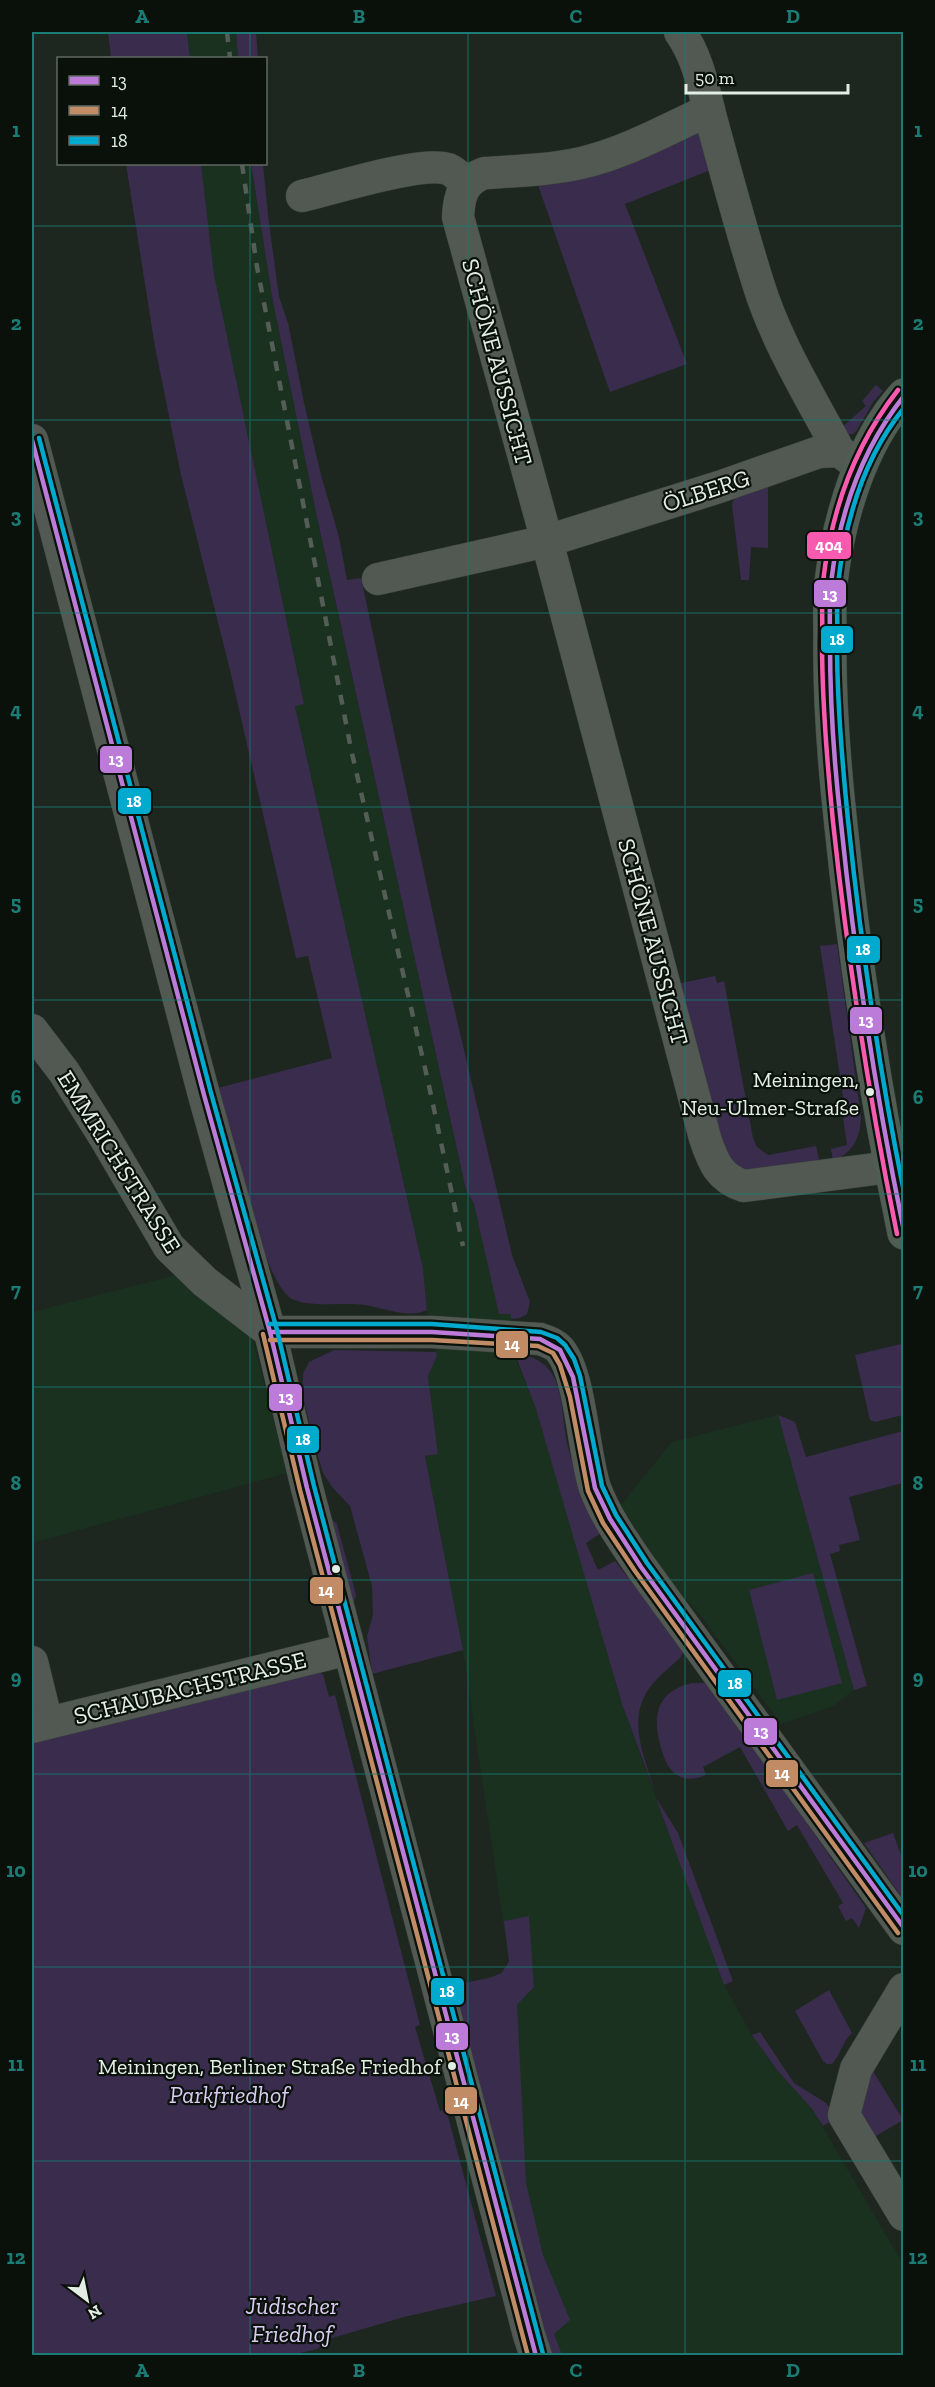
<svg xmlns="http://www.w3.org/2000/svg" width="935" height="2387" font-family="'Zilla Slab',serif">
<style>
.built{fill:#1a3120}
.green{fill:#392c4d}
.lines{fill:none;stroke-linecap:round;stroke-linejoin:round}
.minor-casing{stroke:#3c443d;stroke-width:33}
.major-casing{stroke:#3c443d;stroke-width:34}
.minor{stroke:#515952;stroke-width:32}
.major{stroke:#4f5d53;stroke-width:33}
.rail{stroke:#545d56;stroke-width:4.5;stroke-dasharray:10 10;stroke-linecap:butt}
.bus-1-casing{stroke:#0a110b;stroke-width:9}
.bus-2-casing{stroke:#0a110b;stroke-width:9}
.bus-3-casing{stroke:#0a110b;stroke-width:9}
.bus-4-casing{stroke:#0a110b;stroke-width:9}
.bus-1{stroke:#bd7bd9;stroke-width:4.5}
.bus-2{stroke:#c18c65;stroke-width:4.5}
.bus-3{stroke:#00a9ce;stroke-width:4.5}
.bus-4{stroke:#f75aaf;stroke-width:4.5}
.grid{fill:none;stroke:#1a7c74;stroke-width:1.5;stroke-opacity:0.55}
.bus-dot{fill:#e2eee4;stroke:#0a110b;stroke-width:2}
.labels{text-anchor:middle;stroke-width:4.5;stroke-linejoin:round;paint-order:stroke}
.bus-label{font-size:22px;fill:#e2eee4;stroke:#0a110b;text-anchor:end}
.street-label{font-size:24px;fill:#e2eee4;stroke:#0a110b}
.park-label{font-size:24px;font-style:italic;fill:#d9cbf2;stroke:#0a110b}
.line-badge{stroke:#0a110b;stroke-width:2}
.badge-label{font-size:16px;text-anchor:middle;font-weight:bold;fill:#fff}
.neatline{fill:none;stroke:#1a7c74;stroke-width:2}
.grid-label{font-size:20px;text-anchor:middle;font-weight:bold;fill:#1a7c74}
</style>
<rect width="100%" height="100%" fill="#1d271f"/>
<g class="built">
<path d="M187 32H236L238 58H190Z"/>
<path d="M201 164H251L273 302 318 522 466 1190 474 1204 511 1314 515 1357 536 1409 586 1577 619 1696 724 1985 752 2035 777 2070 812 2109 903 2264V2355L553 2356 455 1985 489 1978 501 1973 509 1961 463 1650 425 1456 438 1453 428 1375 437 1356 427 1310 423 1268 295 705 304 704 214 274Z"/>
<path d="M177 1275 248 1334 253 1341 287 1473 32 1543V1312Z"/>
<path d="M778 1415 854 1690 833 1706 781 1724 702 1617 668 1580 621 1505 672 1442Z"/>
</g>
<g class="green">
<path d="M108 32H187L190 58H111Z"/>
<path d="M236 32H256L258 58H238Z"/>
<path d="M703 121 718 167 625 204 687 364 610 392 537 182Z"/>
<path d="M126 164H201L214 274 304 704 295 706 423 1268 427 1310C408 1319 385 1308 365 1305 344 1302 310 1308 292 1299 262 1283 228 1126 218 1088L332 1058 308 956 296 958 230 670 181 475 155 347Z"/>
<path d="M251 164H263L268 215 279 297 288 323 304 403 321 475 339 537 347 580 361 578 442 956 512 1255 530 1302 527 1314 520 1318 511 1319V1314H499L474 1204 466 1190 318 522 273 302Z"/>
<path d="M876 385 883 391 873 402 857 430 853 434H848L842 427 866 406 862 401Z"/>
<path d="M768 482V548L751 547 749 580H741L732 505C736 489 754 487 768 482Z"/>
<path d="M837 944 861 1117C860 1139 853 1152 833 1161L831 1149 847 1145 841 1103 844 1102 820 946Z"/>
<path d="M715 976 717 983 724 981 753 1138 757 1147 768 1155 816 1146 820 1163 744 1172 726 1156 677 984Z"/>
<path d="M901 1344 904 1354 903 1415 875 1422 870 1420 855 1355Z"/>
<path d="M334 1350 436 1352 437 1356 428 1376 438 1454 425 1456 463 1650 372 1674 367 1636 373 1615 372 1586 350 1506 332 1487 323 1473 314 1442 302 1393 303 1374 309 1362Z"/>
<path d="M515 1354C568 1358 559 1408 568 1447 575 1476 587 1506 601 1533L586 1543 598 1570 615 1561 681 1645 683 1652 681 1657C670 1667 656 1678 648 1690 627 1722 645 1757 654 1790L622 1704 536 1409Z"/>
<path d="M778 1415 795 1422 806 1457 903 1431V1483L849 1497 860 1540 839 1545 840 1551 830 1554 867 1686 854 1690Z"/>
<path d="M327 1515 337 1524 356 1595 352 1609Z"/>
<path d="M813 1573 842 1683 777 1700 749 1590Z"/>
<path d="M311 1670 323 1674 329 1697 335 1695 420 2025 415 2027 440 2111 446 2109 496 2296 404 2317 332 2338 317 2349 292 2355H32V1738Z"/>
<path d="M692 1683H709L866 1908 859 1928 852 1918 846 1921 838 1906 843 1903 797 1825 788 1831 740 1747 703 1767 706 1775C678 1787 666 1769 660 1744 652 1714 658 1691 692 1683Z"/>
<path d="M656 1798 678 1833 733 1981 724 1985Z"/>
<path d="M893 1833 903 1861V1899L864 1843Z"/>
<path d="M529 1916 534 1987 517 2005 526 2183 543 2255 570 2320 554 2334 562 2355H551L547 2344 453 1985 489 1978 502 1973 509 1961 504 1921Z"/>
<path d="M829 1990 852 2033C842 2042 841 2054 832 2064H827L823 2061 795 2011Z"/>
<path d="M760 2032 794 2083 826 2103 836 2118 823 2126 812 2109 777 2070 752 2035Z"/>
<path d="M871 2068 903 2120 871 2139 859 2111Z"/>
</g>
<g class="lines">
<defs>
<g id="minor">
<path d="M680 32C701 62 704 95 714 129 728 181 742 232 758 283 776 342 810 396 839 451L854 462"/>
<path d="M709 110C668 129 625 153 581 163 550 170 517 171 485 173 463 180 459 196 458 217L547 541 705 1138C713 1162 719 1178 744 1186L890 1167"/>
<path d="M302 196C332 189 422 160 448 169 455 172 461 178 466 183"/>
<path d="M32 440 204 1095 270 1332 307 1488 529 2335 536 2356"/>
<path d="M378 579 547 541 719 487 819 452 839 451"/>
<path d="M32 1030 64 1072 104 1136 169 1247 205 1282 270 1332"/>
<path d="M270 1332H432L540 1339C548 1342 555 1344 560 1350 581 1376 583 1452 595 1488 606 1517 624 1542 641 1567L904 1929"/>
<path d="M32 1662 47 1723"/>
<path d="M32 1727 349 1649"/>
<path d="M904 1989 856 2069 844 2115 904 2215"/>
</g>
<path id="major" d="M904 395C860 444 839 518 831 582 829 600 830 619 830 636 829 700 834 763 841 826 855 963 876 1098 904 1233"/>
</defs>
<use href="#minor" class="minor-casing"/>
<use href="#major" class="major-casing"/>
<use href="#minor" class="minor"/>
<use href="#major" class="major"/>
<g class="rail">
<path d="M227 32 230 58"/>
<path d="M242 164 257 267 351 749 428 1081 463 1246"/>
</g>
<defs>
<g id="bus-1">
<path d="M904 396C861 450 839 515 831 583 829 603 830 622 830 642 830 703 834 763 841 823 855 960 876 1096 904 1231"/>
<path d="M32 440 204 1095 270 1332 307 1488 536 2356"/>
<path d="M270 1332H432L540 1339 560 1350 573 1377 595 1488 610 1519 641 1567 904 1928"/>
</g>
<g id="bus-2">
<path d="M263 1334 300 1490 528 2356"/>
<path d="M270 1340H432L538 1346 553 1353 560 1365 570 1397 588 1491 603 1523 635 1571 898 1933"/>
</g>
<g id="bus-3">
<path d="M904 408C864 457 845 522 838 584 836 604 838 624 837 643 837 702 842 761 848 820 861 945 879 1069 904 1192"/>
<path d="M39 438 211 1093 277 1330 314 1486 543 2354"/>
<path d="M270 1324H432L541 1332 557 1338 565 1345 574 1359 580 1376 602 1486 616 1515 647 1563 904 1916"/>
</g>
<path id="bus-4" d="M897 1234C869 1098 848 961 833 822 827 762 822 702 822 641 823 621 821 602 823 582 831 512 854 446 898 390"/>
</defs>
<use href="#bus-1" class="bus-1-casing"/>
<use href="#bus-2" class="bus-2-casing"/>
<use href="#bus-3" class="bus-3-casing"/>
<use href="#bus-4" class="bus-4-casing"/>
<use href="#bus-1" class="bus-1"/>
<use href="#bus-2" class="bus-2"/>
<use href="#bus-3" class="bus-3"/>
<use href="#bus-4" class="bus-4"/>
</g>
<path class="grid" d="M250 32V58M468 32V2356M685 32V2356M250 164V2356M32 226H904M32 420H904M32 613H904M32 807H904M32 1000H904M32 1194H904M32 1387H904M32 1580H904M32 1774H904M32 1967H904M32 2161H904"/>
<g class="bus-dot">
<circle cx="870" cy="1092" r="5"/>
<circle cx="336" cy="1569" r="5"/>
<circle cx="452" cy="2066" r="5"/>
</g>
<g class="labels">
<g class="bus-label">
<text x="859" y="1087">Meiningen,<tspan x="859" dy="28">Neu-Ulmer-Straße</tspan></text>
<text x="441" y="2074">Meiningen, Berliner Straße Friedhof</text>
</g>
<g class="street-label">
<text transform="translate(497 362) rotate(75)" y="8">SCHÖNE AUSSICHT</text>
<text transform="translate(706 491) rotate(-18)" y="8">ÖLBERG</text>
<text transform="translate(653 942) rotate(75)" y="8">SCHÖNE AUSSICHT</text>
<text transform="translate(119 1162) rotate(58)" y="8">EMMRICHSTRASSE</text>
<text transform="translate(190 1688) rotate(-14)" y="8">SCHAUBACHSTRASSE</text>
</g>
<g class="park-label">
<text x="229" y="2103">Parkfriedhof</text>
<text x="292" y="2314">Jüdischer<tspan x="292" dy="28">Friedhof</tspan></text>
</g>
</g>
<g class="line-badge">
<rect x="806" y="531" width="46" height="29" rx="6" fill="#f75aaf"/>
<rect x="813" y="579" width="34" height="29" rx="6" fill="#bd7bd9"/>
<rect x="820" y="625" width="34" height="29" rx="6" fill="#00a9ce"/>
<rect x="99" y="745" width="34" height="29" rx="6" fill="#bd7bd9"/>
<rect x="117" y="787" width="35" height="28" rx="6" fill="#00a9ce"/>
<rect x="846" y="935" width="35" height="29" rx="6" fill="#00a9ce"/>
<rect x="849" y="1006" width="34" height="29" rx="6" fill="#bd7bd9"/>
<rect x="495" y="1330" width="34" height="29" rx="6" fill="#c18c65"/>
<rect x="268" y="1383" width="35" height="29" rx="6" fill="#bd7bd9"/>
<rect x="286" y="1425" width="34" height="29" rx="6" fill="#00a9ce"/>
<rect x="309" y="1576" width="35" height="29" rx="6" fill="#c18c65"/>
<rect x="717" y="1669" width="35" height="29" rx="6" fill="#00a9ce"/>
<rect x="743" y="1717" width="35" height="29" rx="6" fill="#bd7bd9"/>
<rect x="765" y="1759" width="34" height="29" rx="6" fill="#c18c65"/>
<rect x="430" y="1977" width="35" height="29" rx="6" fill="#00a9ce"/>
<rect x="435" y="2022" width="34" height="29" rx="6" fill="#bd7bd9"/>
<rect x="444" y="2086" width="34" height="29" rx="6" fill="#c18c65"/>
</g>
<g class="badge-label">
<text x="829" y="551">404</text>
<text x="830" y="600">13</text>
<text x="837" y="645">18</text>
<text x="116" y="765">13</text>
<text x="134" y="807">18</text>
<text x="863" y="955">18</text>
<text x="866" y="1026">13</text>
<text x="512" y="1350">14</text>
<text x="286" y="1403">13</text>
<text x="303" y="1445">18</text>
<text x="326" y="1596">14</text>
<text x="735" y="1689">18</text>
<text x="761" y="1737">13</text>
<text x="782" y="1779">14</text>
<text x="447" y="1997">18</text>
<text x="452" y="2042">13</text>
<text x="461" y="2107">14</text>
</g>
<rect width="935" height="2387" fill="none" stroke="#0a110b" stroke-width="66"/>
<rect x="57" y="57" width="210" height="108" fill="#0a110b" stroke="#606962" stroke-width="1.5"/>
<rect x="69" y="76" width="30" height="9" fill="#bd7bd9" stroke="#606962" stroke-width="1.5"/>
<text x="111" y="87" font-size="18" fill="#e2eee4">13</text>
<rect x="69" y="106" width="30" height="9" fill="#c18c65" stroke="#606962" stroke-width="1.5"/>
<text x="111" y="117" font-size="18" fill="#e2eee4">14</text>
<rect x="69" y="136" width="30" height="9" fill="#00a9ce" stroke="#606962" stroke-width="1.5"/>
<text x="111" y="147" font-size="18" fill="#e2eee4">18</text>
<g transform="translate(87 2300) rotate(148)" stroke="#0a110b" stroke-width="4.5" paint-order="stroke">
<path d="M0-4.5L10 22L0 15L-10 22Z" fill="#e2eee4"/>
<text y="-9" font-size="16" font-weight="bold" text-anchor="middle" fill="#e2eee4">N</text>
</g>
<path d="M686 84v9h162v-9" fill="none" stroke="#e2eee4" stroke-width="3"/>
<text x="695" y="84" font-size="18" fill="#e2eee4" stroke="#0a110b" stroke-width="4.5" paint-order="stroke">50 m</text>
<rect x="33" y="33" width="869" height="2321" class="neatline"/>
<g class="grid-label">
<text x="142" y="23">A</text>
<text x="359" y="23">B</text>
<text x="576" y="23">C</text>
<text x="793" y="23">D</text>
<text x="16" y="137">1</text>
<text x="918" y="137">1</text>
<text x="16" y="330">2</text>
<text x="918" y="330">2</text>
<text x="16" y="523">3</text>
<text x="918" y="523">3</text>
<text x="16" y="717">4</text>
<text x="918" y="717">4</text>
<text x="16" y="910">5</text>
<text x="918" y="910">5</text>
<text x="16" y="1104">6</text>
<text x="918" y="1104">6</text>
<text x="16" y="1297">7</text>
<text x="918" y="1297">7</text>
<text x="16" y="1490">8</text>
<text x="918" y="1490">8</text>
<text x="16" y="1684">9</text>
<text x="918" y="1684">9</text>
<text x="16" y="1877">10</text>
<text x="918" y="1877">10</text>
<text x="16" y="2071">11</text>
<text x="918" y="2071">11</text>
<text x="16" y="2264">12</text>
<text x="918" y="2264">12</text>
<text x="142" y="2377">A</text>
<text x="359" y="2377">B</text>
<text x="576" y="2377">C</text>
<text x="793" y="2377">D</text>
</g>
</svg>
